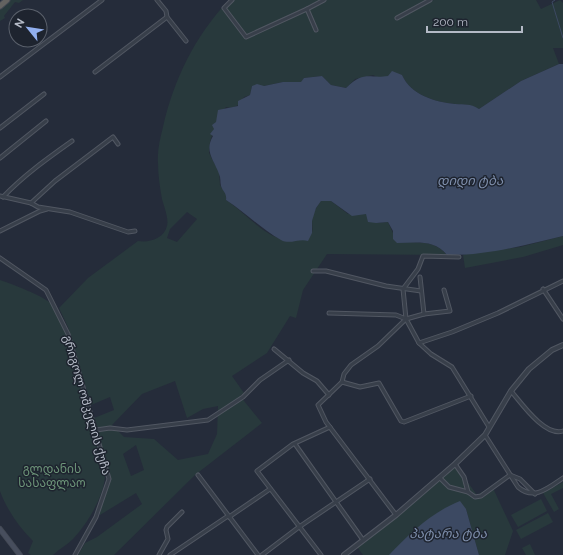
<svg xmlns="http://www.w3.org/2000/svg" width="563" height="555" font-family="Raleway,'Noto Sans Georgian',sans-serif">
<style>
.green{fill:#28393c;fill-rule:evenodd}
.water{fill:#3c4962}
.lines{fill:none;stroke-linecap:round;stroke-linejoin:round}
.stream{stroke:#3c4962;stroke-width:1}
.minor-casing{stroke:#515762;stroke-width:5}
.tertiary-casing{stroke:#515762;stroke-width:6}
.secondary-casing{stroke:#424853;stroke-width:6}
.trunk-casing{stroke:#414752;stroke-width:7}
.minor{stroke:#383f4a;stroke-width:3}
.tertiary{stroke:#383f4a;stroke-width:4}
.secondary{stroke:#474e5d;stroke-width:4.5}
.trunk{stroke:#636260;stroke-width:5}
.labels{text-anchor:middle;stroke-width:3;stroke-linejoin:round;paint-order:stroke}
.street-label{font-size:12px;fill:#b4bac6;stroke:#1e242f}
.park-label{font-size:12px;fill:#6d9579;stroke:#1e242f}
.water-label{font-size:13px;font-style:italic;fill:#7e8eab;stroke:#1e242f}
</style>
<rect width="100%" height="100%" fill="#252c3a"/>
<g class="green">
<path d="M11 0H23L19 3 15 2 4 16 5 18 0 21V9Z"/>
<path d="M229 0H424L425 3 434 0H536L541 9 560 0 563 3V48H553L559 64 521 81 479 109C470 104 465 105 455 104 435 102 411 95 402 75L379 78 373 75 355 79 346 88 331 85 322 76 304 78 302 82H283L264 86H252L250 95 244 97C239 105 236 109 226 107L218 116 210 142 209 153 219 172 220 185 227 195 226 200C248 214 273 249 302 239 305 238 308 238 310 235 314 232 312 226 312 221 313 213 316 207 321 201H331L348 214H366L376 223 388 222 397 242C416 243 434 239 447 255L327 254 303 290 296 318 290 316 267 353 232 376 244 393 240 396 262 423 195 475 114 555H78L85 543 97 537 142 504 136 493 100 515 99 512 110 480 94 418 114 410 110 397 91 405 68 327 59 308 88 278 138 241C148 243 164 239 167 226 169 218 164 207 162 199 160 188 158 175 158 163 157 151 160 139 163 127 174 79 195 36 229 0ZM187 212 197 219 177 242 167 238 170 229ZM175 381 187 418 203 409 218 406 217 434 208 454 178 460 154 439 124 437 112 425 142 394ZM136 445 144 470 131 476 123 454Z"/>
<path d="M563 236V245L523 257 465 268 463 255 469 253 520 247Z"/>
<path d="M0 280C14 285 42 295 53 305 60 311 69 342 72 351L105 477C103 498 87 524 73 539 67 545 59 549 53 555H31L28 553 33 541C19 527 7 510 0 491Z"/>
<path d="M456 466 477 495 492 486 513 531 505 555H479L466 509 390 555H363L357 547Z"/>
<path d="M563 482V488L551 494 559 509 554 512 543 493Z"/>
<path d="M541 499 547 511 518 527 511 515Z"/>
<path d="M548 513 553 522 521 539 516 530Z"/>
<path d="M530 544 535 555H526L522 548Z"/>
</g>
<g class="water">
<path d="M559 64H563V236C526 245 485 256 447 255 434 239 416 243 397 243L393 239V231L388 222 376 223 368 222 366 214 352 216 331 201H321L316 208 312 221V233L308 241C299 238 290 245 281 240 261 229 245 212 226 200 227 193 223 192 221 186 220 182 221 178 219 174 214 160 204 151 213 136L210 134 214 129 212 125 216 122 218 110 238 106V101L250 95 252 86 257 84 264 86 283 82H301L304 78 322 76 331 85 346 88C365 70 368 79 388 76L392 71 402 75C411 95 435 102 455 104 466 105 469 103 479 109L521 81Z"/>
<path d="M460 501 466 509 479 555H389C410 533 432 512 460 501Z"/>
</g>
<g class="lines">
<path class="stream" d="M555 0 552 2 563 38"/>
<defs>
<g id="minor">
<path d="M157 0 166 11 167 17 186 41"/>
<path d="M232 0 224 8 246 37 307 9"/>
<path d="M397 18 430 0"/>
<path d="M316 30 307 9 324 0"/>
<path d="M95 72 167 17"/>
<path d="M0 77 102 0"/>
<path d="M0 128 44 94"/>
<path d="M0 158 46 121"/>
<path d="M0 196 31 203 38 207 70 212 128 232 135 231"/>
<path d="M3 197C24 175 48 158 72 141"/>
<path d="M31 203 55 181 113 137 118 144"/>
<path d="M0 231 40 211 47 209"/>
<path d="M459 257 423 256 418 269 403 289 406 319 419 343 431 354 452 367 489 427"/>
<path d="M0 258 46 290 68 334 109 479 96 517 75 555"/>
<path d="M313 271H326L386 286 421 291"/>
<path d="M420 277 424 314"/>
<path d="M543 289 563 319"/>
<path d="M329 313 396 315 406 319"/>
<path d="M419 343 452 332 498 313 563 281"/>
<path d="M274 349 303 373 317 381 329 395"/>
<path d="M342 382 360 387 379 383 401 421 404 422 471 396"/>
<path d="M511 391C522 404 545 437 563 431"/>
<path d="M96 430 110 428 127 430 208 420 243 397 260 380 289 360"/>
<path d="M485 435 518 487C534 501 548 488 563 478"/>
<path d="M295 444 363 540"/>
<path d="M455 464 464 477 468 492 475 497 481 496 510 475 520 479 535 494"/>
<path d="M198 475 258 555"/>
<path d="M440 478 449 487 468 492"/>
<path d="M396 515 326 422 318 405 342 382 344 374 351 365 378 346 406 319 424 314 450 311 444 290"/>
<path d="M229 517 270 489"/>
<path d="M159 555 168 539 166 530 167 527 182 512"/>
<path d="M170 555 228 516"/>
<path d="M262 555 299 527 370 479"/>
<path d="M321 555 257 471 293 444 330 427"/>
</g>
<path id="tertiary" d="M344 555 396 515 455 464 485 435 511 391 529 369 552 350 563 345"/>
<path id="secondary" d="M0 529 20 555"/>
<path id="trunk" d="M0 6 7 0"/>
</defs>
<use href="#minor" class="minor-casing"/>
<use href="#tertiary" class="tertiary-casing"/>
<use href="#secondary" class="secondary-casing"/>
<use href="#trunk" class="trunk-casing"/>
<use href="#minor" class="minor"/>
<use href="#tertiary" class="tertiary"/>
<use href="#secondary" class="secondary"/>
<use href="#trunk" class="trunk"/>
</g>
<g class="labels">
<g class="street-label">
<text transform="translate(87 405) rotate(74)" y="4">გრიგოლ ოშკელის ქუჩა</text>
</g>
<g class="park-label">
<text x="52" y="473">გლდანის<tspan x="52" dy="14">სასაფლაო</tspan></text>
</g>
<g class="water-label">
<text x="470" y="185">დიდი ტბა</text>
<text x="448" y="538">პატარა ტბა</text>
</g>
</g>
<g transform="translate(28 28) rotate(300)"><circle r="19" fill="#1e242f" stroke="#5a606b"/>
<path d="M0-3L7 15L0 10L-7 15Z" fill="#91afee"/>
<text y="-6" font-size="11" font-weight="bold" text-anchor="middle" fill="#b4bac6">N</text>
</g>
<path d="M427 26v6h95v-6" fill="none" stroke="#b4bac6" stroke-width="2"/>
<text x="433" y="26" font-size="12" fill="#b4bac6" stroke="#1e242f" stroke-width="3" paint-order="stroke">200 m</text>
</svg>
